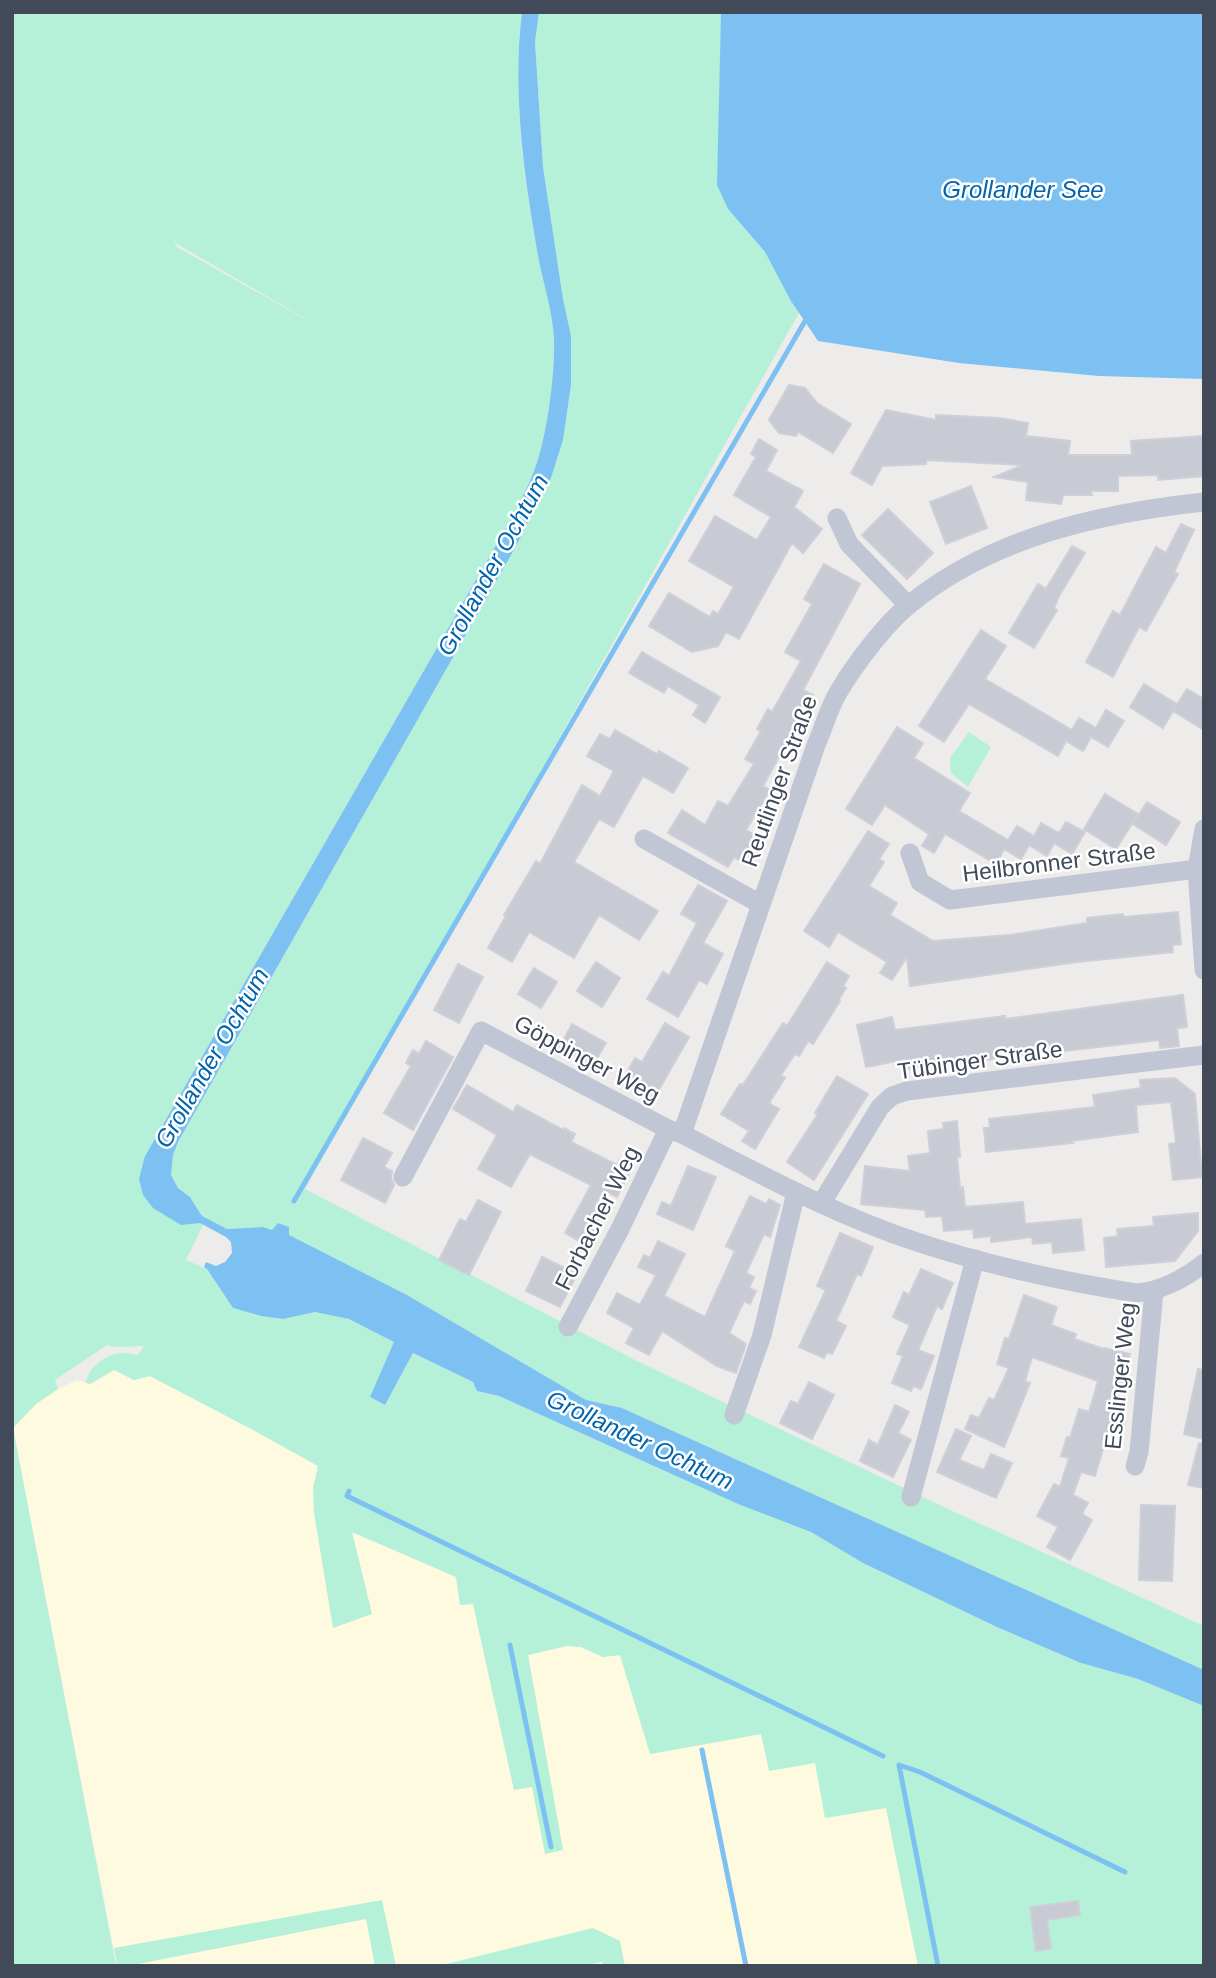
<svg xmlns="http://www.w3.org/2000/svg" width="1216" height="1978" font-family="Arial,sans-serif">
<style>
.commercial{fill:#fdfae0}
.green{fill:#b4f1d8;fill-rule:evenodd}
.water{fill:#7dc1f2}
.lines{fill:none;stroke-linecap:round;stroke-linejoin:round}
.stream{stroke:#7dc1f2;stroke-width:5}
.building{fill:#c9cbd4;stroke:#cecfd8;stroke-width:2}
.minor{stroke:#c0c6d4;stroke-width:19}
.labels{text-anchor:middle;stroke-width:5;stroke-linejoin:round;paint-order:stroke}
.street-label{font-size:23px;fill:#424a5a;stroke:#fff}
.water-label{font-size:24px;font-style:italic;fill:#0165ae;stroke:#fff}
</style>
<rect width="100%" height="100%" fill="#eeebeb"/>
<path class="commercial" d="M114 1370 134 1380 150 1376 255 1431 318 1466 313 1488 372 1614 352 1532 456 1577 460 1605 473 1604 514 1789 532 1787 563 1850 528 1655 567 1646 581 1647 603 1657 620 1655 651 1754 762 1734 815 1762 886 1808 918 1966H117L13 1428 36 1404 58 1389 77 1380 90 1384Z"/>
<g class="green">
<path d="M12 12H522C512 95 523 174 538 256 543 283 553 312 554 340 555 376 547 437 534 471 528 487 519 503 511 519L145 1156 203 1225 186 1260 207 1269 233 1308 261 1316 283 1319 315 1312 349 1319 395 1342 370 1397 385 1405 413 1353 473 1382 477 1391 499 1396 738 1504 811 1532 863 1563 999 1628 1081 1663 1138 1679 1204 1706V1966H918L886 1808 825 1818 815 1763 769 1771 761 1734 650 1754 620 1655 603 1657 581 1647 567 1646 528 1655 563 1850 545 1854 532 1787 514 1790 473 1604 460 1605 456 1577 352 1532 372 1614 333 1628 314 1513 313 1488 318 1466 255 1431 150 1376 134 1380 114 1370 90 1384 86 1383C88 1368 104 1355 120 1353 125 1352 133 1355 138 1355L144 1346 116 1347 107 1345 55 1380 58 1389 36 1404 13 1428 116 1966H12ZM173 235 177 244 328 332 177 247Z"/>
<path d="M539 12H721L718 185 728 209 765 252 799 313 305 1189 635 1360 948 1509 1204 1626V1670L622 1408 586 1400 407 1295 288 1235V1227L278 1223 272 1230 263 1227 227 1229 202 1216 190 1197 178 1188 171 1175 173 1155 178 1142 515 548 551 478 563 440 571 385V336L563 299 543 167 535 42Z"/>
<path d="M969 732 991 747 968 787 951 773 950 758Z"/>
<path d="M382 1900 396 1966H375L366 1919 128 1966H117L114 1948Z"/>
<path d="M593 1928 620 1941 625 1966H603L602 1962 583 1966H438Z"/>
</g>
<g class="water">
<path d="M522 12H539L535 42 543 167 563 299 571 336V385L563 440 551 478 515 548 178 1142 173 1155 171 1175 178 1188 190 1197 202 1216 227 1229 263 1227 272 1230 278 1223 289 1227V1235L407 1295 586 1400 622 1408 1204 1670V1706L1138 1679 1081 1663 999 1628 863 1563 811 1532 738 1504 499 1396 477 1391 473 1382 413 1353 385 1405 370 1397 394 1342 349 1319 315 1312 283 1319 261 1316 233 1308 207 1269 204 1267 206 1262 216 1266 225 1262 232 1253 231 1242 226 1237 200 1223 181 1225 153 1208 143 1195 139 1179 145 1156 511 519C519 503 528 487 534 471 547 438 555 375 554 340 553 312 543 283 538 256 524 175 512 94 522 12Z"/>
<path d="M721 12H1204V379L1099 376 959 363 818 341 791 301 765 252 728 209 717 185Z"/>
</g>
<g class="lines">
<g class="stream">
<path d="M294 1201 805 321"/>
<path d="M349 1491 347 1496 883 1756"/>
<path d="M510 1645 551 1847"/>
<path d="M702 1750 746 1966"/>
<path d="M938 1966 899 1765 920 1772 1125 1872"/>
</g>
</g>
<g class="building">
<path d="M789 385 805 388 817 403 851 424 833 453 798 432 796 436 779 433 769 420Z"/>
<path d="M886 410 936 420V415L999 418 1028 423 1026 436 1070 441 1068 455H1132L1131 441 1204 436V476L1158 480V475L1118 476V491H1091L1092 495H1063L1061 504 1026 500 1028 482 994 477 1023 465 926 460V464L882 466 872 485 851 473Z"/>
<path d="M759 439 777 450 766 471 803 491 794 507 822 529 803 553 792 543 739 639 726 632 718 646 692 652 649 626 669 593 710 617 713 611 718 614 734 587 689 561 715 516 757 540 771 517 734 495 756 457 751 454Z"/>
<path d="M971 486 987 528 946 544 930 502Z"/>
<path d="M888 509 933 553 907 579 862 535Z"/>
<path d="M1181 524 1194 530 1174 572 1178 574 1146 631 1139 627 1113 677 1086 662 1113 611 1120 615 1156 547 1166 553Z"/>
<path d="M1072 546 1085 553 1059 596 1054 608 1057 610 1034 648 1009 633 1038 584 1046 589Z"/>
<path d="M824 564 860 584 803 690 813 695 763 786 770 790 746 830 762 839 747 865 734 857 728 867 668 833 682 810 705 825 718 801 728 806 754 764 745 759 761 731 757 729 768 709 772 712 801 661 785 652 812 604 804 599Z"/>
<path d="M981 630 1006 646 985 679 1072 730 1079 718 1096 728 1106 710 1124 721 1108 747 1091 737 1083 751 1066 741 1058 756 969 704 944 742 919 726Z"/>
<path d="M642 652 720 697 705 723 693 715 699 705 668 686 664 693 629 673Z"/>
<path d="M1144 684 1177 704 1163 728 1130 707Z"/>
<path d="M1187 689 1204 699V730L1173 711Z"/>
<path d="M897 727 923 743 914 758 970 793 959 811 1008 840 1017 826 1034 836 1041 823 1059 833 1066 822 1085 832 1072 854 1054 843 1047 856 1029 845 1021 859 1004 849 996 864 945 834 934 853 922 846 929 834 885 805 872 825 846 809Z"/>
<path d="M615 730 657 754 659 751 688 768 673 793 643 776 614 827 599 819 574 862 658 911 639 940 599 915 574 958 529 932 512 962 488 948 506 916 504 915 536 861 540 864 582 785 600 796 614 771 587 756 600 734 610 739Z"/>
<path d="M1105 794 1138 814 1116 849 1084 829Z"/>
<path d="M1147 802 1180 822 1166 845 1133 824Z"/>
<path d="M868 831 889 844 879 859 884 862 869 886 897 903 890 915 933 941 1010 935 1087 923V918L1123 914V917L1178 912 1181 944 1172 945 1173 952 1077 962 910 986 907 957 892 980 880 973 887 962 838 932 829 947 804 931Z"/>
<path d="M698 885 727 901 703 943 723 954 707 984 699 980 678 1017 647 999 663 972 669 976 697 923 681 914Z"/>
<path d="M596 962 620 978 602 1007 577 991Z"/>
<path d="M827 962 849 976 843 986 846 988 839 999 840 1001 813 1044 808 1041 799 1056 795 1054 781 1075 785 1078 769 1103 779 1109 755 1149 742 1141 749 1131 721 1114 740 1084 743 1085 783 1023 787 1026Z"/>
<path d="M458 964 483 977 459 1023 434 1010Z"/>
<path d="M534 968 557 982 541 1008 518 994Z"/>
<path d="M1183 995 1187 1027 1177 1028 1179 1046 1160 1048 1159 1040 908 1069 907 1059 866 1067 857 1025 892 1017 895 1030 1005 1016V1019Z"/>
<path d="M665 1023 689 1037 653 1100 621 1083 635 1058 642 1062Z"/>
<path d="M572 1024 606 1043 592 1067 559 1048Z"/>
<path d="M426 1041 453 1057 413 1130 384 1113 411 1066 406 1063 413 1050 419 1054Z"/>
<path d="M837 1076 868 1094 814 1180 787 1162 818 1114 815 1113Z"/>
<path d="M1175 1078 1195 1094 1202 1177 1173 1180 1169 1144 1176 1143 1171 1102 1136 1105 1138 1132 1072 1141 1073 1143 986 1152 984 1128H990L989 1119 1095 1107 1093 1095 1141 1088 1140 1080Z"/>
<path d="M467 1085 513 1112 517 1105 563 1130 564 1128 575 1134 571 1142 617 1165 620 1159 633 1166 617 1197 603 1190 594 1209 607 1216 590 1247 565 1233 591 1185 530 1154 511 1187 478 1169 497 1135 453 1109Z"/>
<path d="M957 1121 960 1157H957L960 1188 963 1187 965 1207 1023 1202 1025 1224 1081 1219 1084 1250 1053 1253 1052 1242 1033 1244 1032 1237 991 1242V1236L974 1238 973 1229 944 1231 942 1216 926 1217 925 1210 861 1204 865 1166 910 1171 908 1156 930 1153 928 1131 944 1129 943 1123Z"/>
<path d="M363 1138 392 1153 384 1167 392 1171 391 1178 394 1185 385 1203 341 1180Z"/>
<path d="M688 1166 716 1177 693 1230 657 1214 662 1202 671 1206Z"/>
<path d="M750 1196 766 1204 769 1199 780 1205 770 1237 764 1234 746 1273 754 1277 749 1288 756 1291 750 1304 744 1301 729 1333 746 1344 736 1373 717 1366 662 1331 649 1355 626 1343 634 1328 607 1313 617 1293 640 1305 656 1275 638 1267 644 1255 650 1258 658 1241 685 1254 664 1296 705 1317 735 1251 726 1246Z"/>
<path d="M478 1200 501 1212 469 1275 439 1260 460 1219 466 1222Z"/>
<path d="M1198 1213V1231L1175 1261 1106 1267 1104 1238 1118 1236 1117 1229 1154 1226 1153 1217Z"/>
<path d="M840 1233 873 1247 861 1276 857 1274 836 1321 846 1326 832 1354 827 1352 824 1358 799 1347 826 1290 817 1286Z"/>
<path d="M542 1257 577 1274 560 1307 526 1291Z"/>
<path d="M921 1269 953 1283 942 1309 937 1306 918 1350 934 1356 921 1389 913 1386 911 1391 892 1383 903 1356 897 1354 910 1325 893 1317 904 1292 909 1295Z"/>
<path d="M1024 1295 1057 1307 1051 1325 1076 1334 1074 1339 1104 1349 1105 1348 1130 1354 1118 1400 1127 1403 1122 1419 1125 1420 1120 1439 1107 1435 1095 1476 1081 1472 1073 1495 1088 1503 1082 1514 1092 1520 1070 1560 1047 1547 1058 1527 1037 1516 1054 1484 1060 1487 1069 1458 1061 1456 1067 1437 1070 1438 1079 1409 1089 1412 1098 1381 1032 1357 1025 1381 1030 1383 1004 1447 965 1429 971 1415 979 1418 989 1398 994 1400 1009 1368 997 1364 1005 1338 1009 1339Z"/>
<path d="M1198 1369 1204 1370V1439L1184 1434Z"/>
<path d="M809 1382 834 1395 812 1439 780 1423 791 1401 798 1404Z"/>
<path d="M895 1405 909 1412 898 1433 911 1440 893 1477 860 1461 869 1440 878 1445Z"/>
<path d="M956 1429 971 1436 959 1460 984 1470 991 1454 1012 1463 996 1498 937 1472Z"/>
<path d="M1199 1443H1204V1488L1188 1485Z"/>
<path d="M1141 1505 1175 1506 1172 1581 1139 1580Z"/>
<path d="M1078 1901 1080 1915 1047 1920 1051 1949 1036 1951 1030 1907Z"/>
</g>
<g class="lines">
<g class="minor">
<path d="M837 518 849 544 908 605"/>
<path d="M1204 829 1197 869 1204 970"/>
<path d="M644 839 760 904"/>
<path d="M910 853 920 882 950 900 1197 869"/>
<path d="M682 1134 816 745C824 727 829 707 839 691 855 664 886 623 910 604 992 537 1101 513 1204 502"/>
<path d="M403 1177 481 1031 668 1129 682 1134C758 1173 833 1214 914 1241 985 1265 1061 1281 1136 1293 1159 1292 1186 1278 1204 1263"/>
<path d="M821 1204 880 1107 892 1096 907 1091 1204 1055"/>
<path d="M568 1327 620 1229 668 1129"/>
<path d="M734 1415 762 1335 796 1192"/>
<path d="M1135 1466 1139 1452 1154 1291"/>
<path d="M911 1497 975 1259"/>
</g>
</g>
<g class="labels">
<g class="street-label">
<text transform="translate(779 781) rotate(-70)" y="8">Reutlinger Straße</text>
<text transform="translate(1059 862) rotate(-7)" y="8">Heilbronner Straße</text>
<text transform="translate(587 1059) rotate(28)" y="8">Göppinger Weg</text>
<text transform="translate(980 1060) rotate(-8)" y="8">Tübinger Straße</text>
<text transform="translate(597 1218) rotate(-63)" y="8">Forbacher Weg</text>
<text transform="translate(1120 1376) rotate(-84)" y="8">Esslinger Weg</text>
</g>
<g class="water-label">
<text x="1023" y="198">Grollander See</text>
<text transform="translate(493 565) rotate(-61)" y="8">Grollander Ochtum</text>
<text transform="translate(212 1058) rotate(-60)" y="8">Grollander Ochtum</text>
<text transform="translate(640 1440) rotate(25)" y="8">Grollander Ochtum</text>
</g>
</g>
<rect width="1216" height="1978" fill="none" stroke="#424a5a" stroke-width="28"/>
</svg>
